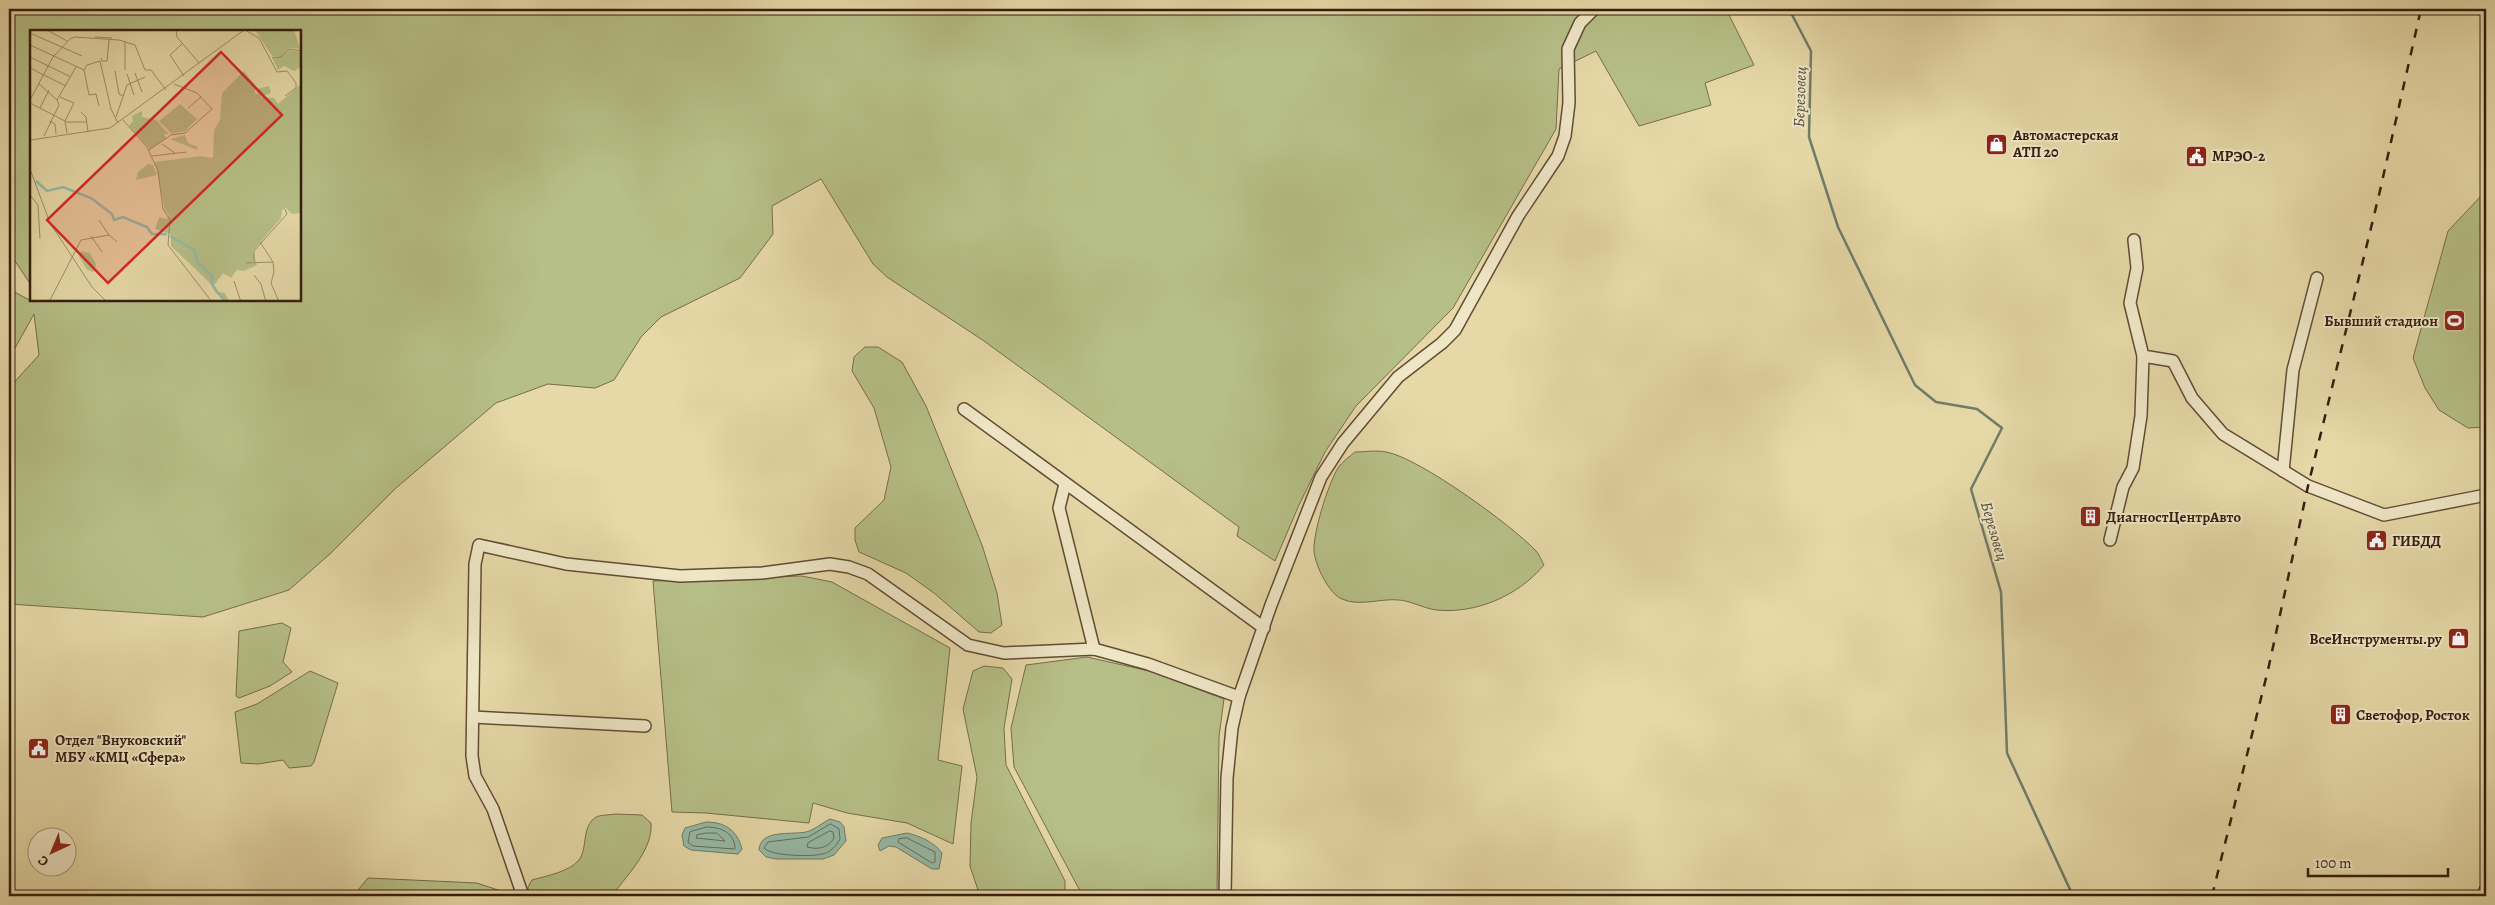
<svg xmlns="http://www.w3.org/2000/svg" width="2495" height="905" font-family="Alegreya,serif">
<style>
.green{fill:#b6bf87;stroke:#766e4a}
.water{fill:#96baa6;stroke:#6f7c69}
.lines{fill:none;stroke-linecap:round;stroke-linejoin:round}
.shore{stroke:#666c5a;stroke-width:1}
.stream{stroke:#6f7c69;stroke-width:2.5}
.minor-casing{stroke:#614c34;stroke-width:14}
.major-casing{stroke:#351e0e;stroke-width:16}
.minor{stroke:#efe6c6;stroke-width:11}
.major{stroke:#e3bc74;stroke-width:14}
.rail{stroke:#351e0e;stroke-width:2.5;stroke-dasharray:9 9;stroke-linecap:butt}
.labels{text-anchor:middle;stroke-width:4;stroke-linejoin:round;paint-order:stroke}
.poi-label{font-size:15px;font-weight:bold;fill:#351e0e;stroke:#efe6c6;text-anchor:start}
.water-label{font-size:16px;font-style:italic;fill:#524d3c;stroke:#efe6c6}
.inset-river{fill:none;stroke:#96baa6;stroke-width:2.5}
.inset-road{fill:none;stroke:#9f8e6a;stroke-width:1}
.view{fill:#d62828;fill-opacity:0.15;stroke:#d62828;stroke-width:2.5}
.inset-edge{fill:none;stroke:#351e0e;stroke-width:2.5}
</style>
<rect width="100%" height="100%" fill="#e6d8a7"/>
<filter id="stains"><feTurbulence type="fractalNoise" baseFrequency=".004" numOctaves="4"/><feColorMatrix values="0 0 0 0 .2 0 0 0 0 .09 0 0 0 0 .02 0 0 0 .5 -.17"/></filter>
<radialGradient id="worn" r=".72"><stop offset=".6" stop-color="#630" stop-opacity="0"/><stop offset="1" stop-color="#630" stop-opacity=".3"/></radialGradient>
<g class="green">
<path d="M9 9H1726L1754 65 1705 83 1711 105 1639 126 1596 51 1559 69 1556 129 1453 308 1356 406 1325 452 1299 505 1275 561 1237 536 1239 527 984 341 887 277 873 264 821 179 772 206 773 234 740 278 661 317 641 337 614 380 595 388 548 384 496 403 396 488 331 553 289 590 203 617 9 604V388L39 355 34 314 9 359V289L33 302V300H300V31H31V285L9 252Z"/>
<path d="M2486 193V427L2468 428 2439 410 2425 388 2413 358 2448 231 2482 195Z"/>
<path d="M865 347H878L902 362 926 406 982 545 997 593 1002 625 991 633 979 632 934 593 906 573 859 552 855 540V528L884 500 891 467 874 408 852 371 854 357Z"/>
<path d="M1355 452C1364 452 1376 450 1386 452 1418 457 1513 526 1536 551 1540 555 1541 560 1544 565 1518 596 1476 614 1436 610 1423 608 1411 601 1399 600 1381 598 1359 607 1342 599 1329 594 1315 565 1314 551 1313 533 1328 484 1338 468 1342 462 1349 457 1355 452Z"/>
<path d="M802 576 832 582 950 648 938 760 962 766 953 844 907 823 847 813 813 803 809 823 706 813 672 812 653 581Z"/>
<path d="M282 623 291 628 283 662 292 672 270 686 239 698 236 696 239 631Z"/>
<path d="M1087 657 1149 671 1224 699 1219 736 1217 896H1076L1080 891 1014 767 1011 728 1026 665Z"/>
<path d="M984 666 1003 668 1012 679 1004 728 1006 765 1065 881V896H980L970 866 971 823 977 777 963 709 973 671Z"/>
<path d="M310 671 338 683 314 762 311 766 289 768 283 760 258 764 241 763 235 712 257 704Z"/>
<path d="M615 814 642 815 651 823C653 849 629 873 614 893L609 896H529L528 887 532 880C546 876 569 872 579 860 588 848 581 827 596 817 600 815 609 815 615 814Z"/>
<path d="M368 878 477 883 498 890 501 896H357L358 890Z"/>
</g>
<g class="water">
<path d="M830 819 840 822 844 827 846 841 834 855 823 859H776L766 857 759 850C760 829 791 835 806 832 814 830 822 823 830 819Z"/>
<path d="M706 822C725 822 737 830 742 849L738 854 691 850 684 846 682 835 685 828Z"/>
<path d="M907 833C920 836 934 842 942 853L939 869H932L896 847 889 846 880 851 878 845 882 838Z"/>
</g>
<g class="lines">
<g class="shore">
<path d="M831 824 839 829 840 839C836 846 830 853 822 854 811 857 771 856 764 848L768 842 808 837Z"/>
<path d="M707 827C721 827 735 833 735 849L693 846 688 842 690 832Z"/>
<path d="M830 831 833 832 834 838C828 848 818 850 807 847L808 843Z"/>
<path d="M707 833H717L725 841 696 838 697 835Z"/>
<path d="M907 838 935 852V862L932 863 898 842 899 839Z"/>
</g>
<path class="stream" d="M1789 9 1811 51 1809 137 1838 227 1915 385 1936 402 1977 409 2002 428 1971 489 2001 592 2007 753 2073 896"/>
<defs>
<g id="minor">
<path d="M2134 240 2137 268 2130 303 2143 356 2173 361 2192 398 2223 434 2308 486 2384 515 2486 495"/>
<path d="M964 409 1264 628"/>
<path d="M2283 471 2293 370 2317 278"/>
<path d="M1065 484 1059 508 1094 649"/>
<path d="M2110 540 2123 487 2133 468 2141 416 2143 356"/>
<path d="M473 717 645 726"/>
<path d="M523 896 493 809 475 776 472 756 475 564 479 545 566 564 680 576 762 573 830 564 849 567 868 574 968 645 1004 653 1094 649 1148 664 1239 697"/>
<path d="M1225 896 1227 778 1232 728 1239 697 1271 605 1321 477 1343 443 1398 377 1442 343 1455 330 1518 216 1558 156 1565 136 1569 103 1568 49 1580 23 1594 9"/>
</g>
<path id="major" d="M2485 896 2486 891"/>
</defs>
<use href="#minor" class="minor-casing"/>
<use href="#major" class="major-casing"/>
<use href="#minor" class="minor"/>
<use href="#major" class="major"/>
<path class="rail" d="M2212 896 2268 670 2308 486 2379 195 2421 9"/>
</g>
<defs>
<symbol id="shop-square" viewBox="-11 -11 22 22"><rect x="-9" y="-9" width="18" height="18" rx="4" fill="#8f2418" stroke="#efe6c6"/><path d="M-5-2.5h2.3a2.7 3.5 0 0 1 5.4 0H5L5.5 6h-11ZM-1.5-2.5h3a1.5 2.3 0 0 0-3 0Z" fill="#fff"/></symbol>
<symbol id="civic-square" viewBox="-11 -11 22 22"><rect x="-9" y="-9" width="18" height="18" rx="4" fill="#8f2418" stroke="#efe6c6"/><path d="M-.6-6.5H3V-4.5H.6V-3L4-1V1h2V6H-6V1h2V-1L-.6-3ZM-1.2 2.5V6h2.4V2.5Z" fill="#fff"/></symbol>
<symbol id="stadium-square" viewBox="-11 -11 22 22"><rect x="-9" y="-9" width="18" height="18" rx="4" fill="#8f2418" stroke="#efe6c6"/><path d="M0-5a6.5 5 0 1 0 0 10a6.5 5 0 1 0 0-10ZM-3.5-1.8h7v3.6h-7Z" fill="#fff"/></symbol>
<symbol id="building-square" viewBox="-11 -11 22 22"><rect x="-9" y="-9" width="18" height="18" rx="4" fill="#8f2418" stroke="#efe6c6"/><path d="M-4-6H4V6H1V3H-1V6H-4ZM-2.5-4.3h1.7v1.8h-1.7ZM.8-4.3h1.7v1.8H.8ZM-2.5-1h1.7V.8h-1.7ZM.8-1h1.7V.8H.8Z" fill="#fff"/></symbol>
</defs>
<g fill-rule="evenodd">
<use href="#shop-square" x="1984" y="132" width="25" height="25"/>
<use href="#civic-square" x="2184" y="144" width="25" height="25"/>
<use href="#stadium-square" x="2442" y="308" width="25" height="25"/>
<use href="#building-square" x="2078" y="504" width="25" height="25"/>
<use href="#civic-square" x="2364" y="528" width="25" height="25"/>
<use href="#shop-square" x="2446" y="626" width="25" height="25"/>
<use href="#building-square" x="2328" y="702" width="25" height="25"/>
<use href="#civic-square" x="26" y="736" width="25" height="25"/>
</g>
<g class="labels">
<g class="poi-label">
<text x="2013" y="140">Автомастерская<tspan x="2013" dy="17">АТП 20</tspan></text>
<text x="2212" y="161">МРЭО-2</text>
<text x="2438" y="326" text-anchor="end">Бывший стадион</text>
<text x="2106" y="522">ДиагностЦентрАвто</text>
<text x="2392" y="546">ГИБДД</text>
<text x="2442" y="644" text-anchor="end">ВсеИнструменты.ру</text>
<text x="2356" y="720">Светофор, Росток</text>
<text x="55" y="745">Отдел "Внуковский"<tspan x="55" dy="17">МБУ «КМЦ «Сфера»</tspan></text>
</g>
<g class="water-label">
<text transform="translate(1799 97) rotate(-88)" y="6">Березовец</text>
<text transform="translate(1995 531) rotate(74)" y="6">Березовец</text>
</g>
</g>
<g transform="translate(30 30)">
<rect width="271" height="271" fill="#e6d8a7"/>
<path d="M225 0H264L270 19 258 18 250 26 243 27ZM259 20 271 22V37L264 41 254 36 248 40 243 29ZM214 41 225 55V63L228 65 227 59 239 56 241 63 230 67 244 68 248 74 271 54V183L262 184 256 178 252 180 251 188 223 221 227 235 214 241 207 240 201 248 193 243 184 255 189 262 195 263 199 271H193L182 255 141 216V204L125 199 129 187 137 189 139 185 135 181 125 132 171 126 183 128 184 100 190 90 192 63ZM150 74 167 89 155 101 142 104 129 91ZM112 81V87L126 90 139 104H134L136 108 120 119 99 96 103 91 102 86ZM155 105 158 113 168 117 167 120 140 109ZM118 134 123 135 127 145 106 150 108 142ZM51 221 60 223 66 234 64 242 57 240 49 226Z" fill="#b6bf87"/>
<path class="inset-river" d="M6 151 17 161 33 157 61 168 82 184 84 190 93 187 117 197 122 204H137M140 206 164 220 167 232 183 247 181 252 186 261 196 272"/>
<path class="inset-road" d="M17 0 37 11M146 0 147 7 169 33M215 0 229 8 247 42 257 41 266 53V58L255 66M0 3 52 26M65 7 82 8M95 12V40M152 14 140 25 154 46M0 15 54 40 59 65 66 64 69 76M0 27 41 47M71 28 72 31H77L79 10M242 28 251 27 258 19 272 21M0 38 36 56M54 40 57 35 70 31 81 79 88 93M85 41 89 64 93 66M105 43 112 62M97 44 104 65M8 53 27 70M30 67 44 73 35 91M0 70 23 27 40 9 45 7 89 10 105 15 115 40H121L136 60M27 70 46 37M0 73 35 91 37 103M10 78 19 60M158 78 171 67M51 82 56 87 58 102M86 87 97 55 115 47M93 90 117 117 128 141 133 179 140 190 138 215 182 272M19 91 25 94 26 104M36 92H57M14 106 29 75 27 70M1 110 80 98 214 0M132 114 145 123M119 120 141 105 155 103 182 79 167 63 144 54M122 126 157 122M0 139 20 193 62 257 77 272M0 165 8 175 10 209M69 190 79 205M61 206 72 222M230 212 243 232M224 231V221L257 184 255 179M216 233 243 232 244 242 241 253 249 272M224 245 231 254 236 272M204 251 211 272M19 272 51 210 79 205 87 212"/>
<path class="view" d="M191 22 252 85 78 253 17 190Z"/>
<rect width="271" height="271" class="inset-edge"/>
</g>
<rect width="2495" height="905" fill="none" stroke="#e6d8a7" stroke-width="30"/>
<rect x="10" y="10" width="2475" height="885" fill="none" stroke="#351e0e" stroke-width="2.5"/>
<rect x="15" y="15" width="2465" height="875" fill="none" stroke="#351e0e"/>
<g transform="translate(52 852) rotate(224)"><circle r="24" fill="#efe6c6" stroke="#a5967c"/>
<path d="M0-4L9 19L0 12L-9 19Z" fill="#8f2418"/>
<text y="-8" font-size="14" font-weight="bold" text-anchor="middle" fill="#351e0e">С</text>
</g>
<path d="M2308 868v8h140v-8" fill="none" stroke="#351e0e" stroke-width="2.5"/>
<text x="2315" y="868" font-size="15" fill="#351e0e" stroke="#efe6c6" stroke-width="4" paint-order="stroke">100 m</text>
<rect width="100%" height="100%" filter="url(#stains)"/>
<rect width="100%" height="100%" fill="url(#worn)"/>
</svg>
